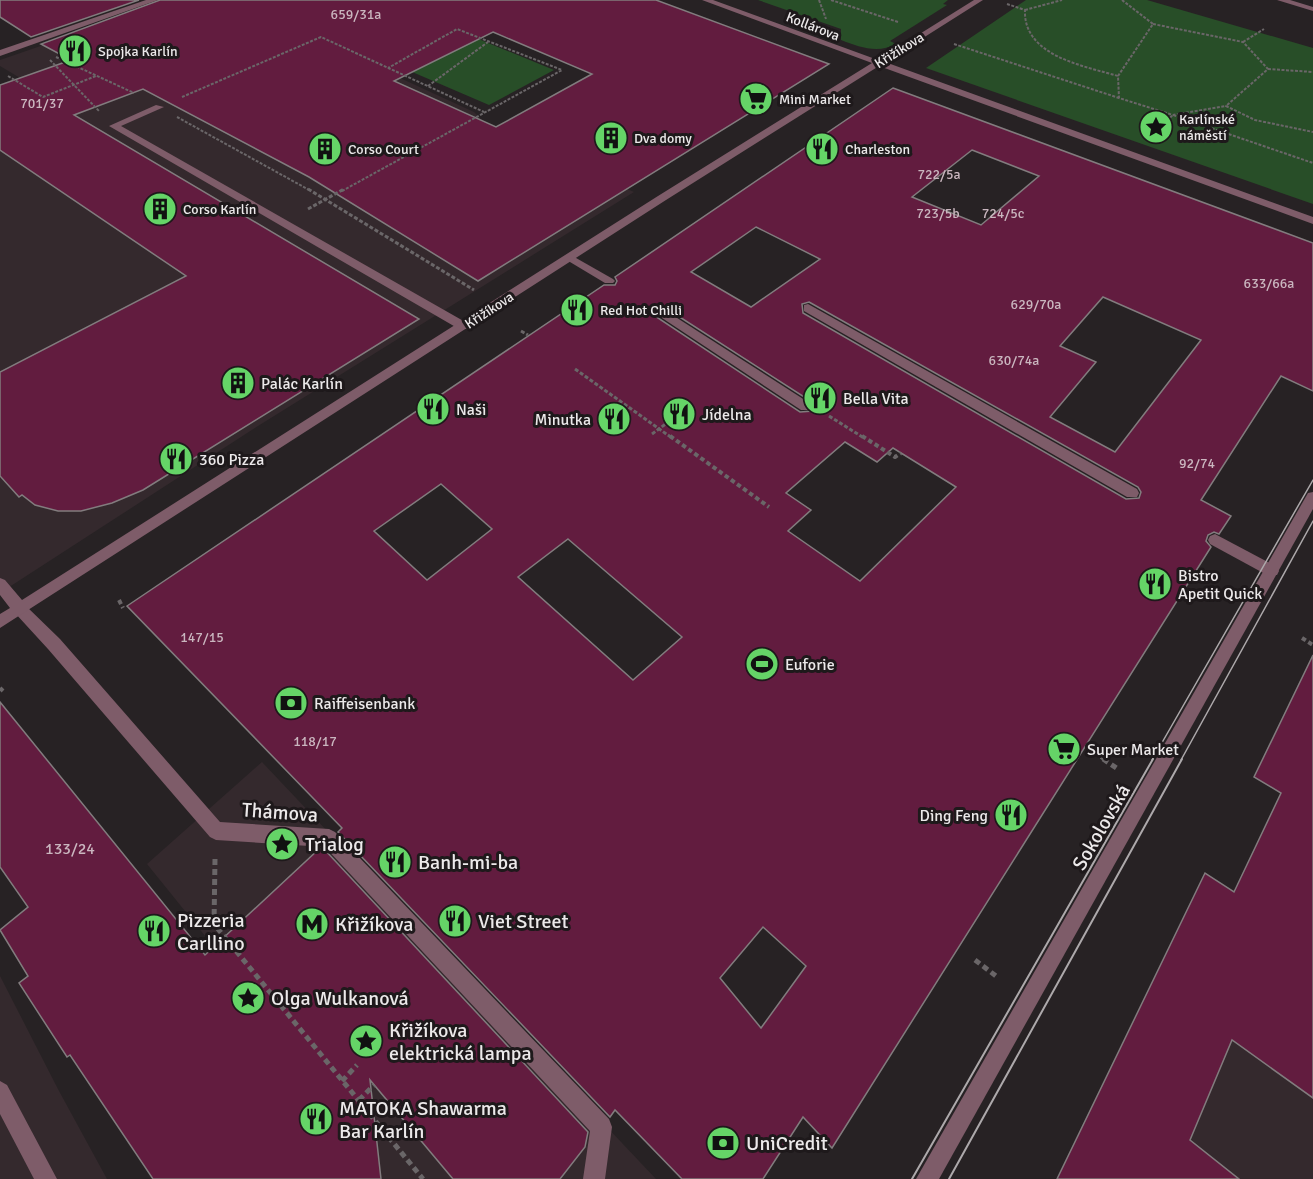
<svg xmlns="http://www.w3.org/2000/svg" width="1313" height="1179" font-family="Signika,sans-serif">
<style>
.built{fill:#34292d}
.green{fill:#284e28}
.building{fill:#621c3f;stroke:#827c7e;stroke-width:1.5;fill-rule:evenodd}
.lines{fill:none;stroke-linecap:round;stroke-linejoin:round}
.path-far3{stroke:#6a6668;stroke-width:2;stroke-dasharray:3 1.5;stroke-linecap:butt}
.path-far2{stroke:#6a6668;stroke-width:3;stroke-dasharray:4 2;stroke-linecap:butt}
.path-far1{stroke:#6a6668;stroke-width:4;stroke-dasharray:4.5 3;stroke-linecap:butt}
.path{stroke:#6a6668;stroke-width:5;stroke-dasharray:6 4;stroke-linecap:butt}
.service{fill:#7e5c69;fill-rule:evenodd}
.pedestrian{fill:#7e5c69;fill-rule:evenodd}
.minor{fill:#7e5c69;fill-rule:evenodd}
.tertiary{fill:#7e5c69;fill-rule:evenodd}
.tram-far1{stroke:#ada9ab;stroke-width:1.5}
.tram{stroke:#ada9ab;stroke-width:2}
.path-bridge{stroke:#6a6668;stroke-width:3;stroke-dasharray:4 2;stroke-linecap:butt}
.labels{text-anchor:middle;stroke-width:6;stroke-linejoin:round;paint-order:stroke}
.number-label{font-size:14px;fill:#cab6bf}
.far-street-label{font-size:14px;fill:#ece9ea;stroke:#1e191b}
.far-poi-label{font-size:14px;fill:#ece9ea;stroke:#1e191b;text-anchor:start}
.poi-label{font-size:16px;fill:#ece9ea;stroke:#1e191b;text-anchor:start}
.near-number-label{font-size:16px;fill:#cab6bf}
.near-street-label{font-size:20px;fill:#ece9ea;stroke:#1e191b}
.near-poi-label{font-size:20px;fill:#ece9ea;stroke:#1e191b;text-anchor:start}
</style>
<rect width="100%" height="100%" fill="#272224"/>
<g class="built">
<path d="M174 0 374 66 474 112 491 129 634 192 258 426 0 593V142L77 112 0 66V60Z"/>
<path d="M262 762 656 1179H325L364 1133 147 864Z"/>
<path d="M1205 873 1313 943V1179H1090L1068 1158Z"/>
<path d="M0 976 59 1091 107 1179H0Z"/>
</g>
<g class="green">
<path d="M758 0H948L943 4 947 5 890 41 896 44C878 54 859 47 841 40V29Z"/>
<path d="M1026 0H1147L1313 48V204L926 68Z"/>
<path d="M459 31 554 70 489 105 403 68 425 54 436 60 456 50Z"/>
</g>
<g class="building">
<path d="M0 0H139L31 37 0 17Z"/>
<path d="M160 0H656L829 64 478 281 309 177 143 89 74 115 419 319 143 490 112 503 81 511H58L35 505 22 495 19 497 0 476V372L186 276 0 150V85L71 60 41 44ZM493 32 592 74 496 127 394 81Z"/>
<path d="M893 88 1313 243V391L1281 376 1201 500 1231 516 1219 534 1214 532 1208 535 1206 541 1211 547 832 1148 803 1117 763 1179H682L615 1110 610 1117 338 832 342 828 127 606 604 285H615L617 281 615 277ZM972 150 1039 176 981 225 912 197ZM756 227 820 259 751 307 691 272ZM1103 297 1201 340 1115 452 1050 417 1096 362 1060 346ZM809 302 1138 487 1141 492 1139 498 1126 499 803 313 802 304ZM661 305 812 402 813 411 800 412 655 316 654 307ZM845 442 877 462 893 448 956 487 860 581 788 531 811 510 786 493ZM441 484 492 529 427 580 374 531ZM568 539 682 637 633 680 518 577ZM763 927 806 966 761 1028 720 978Z"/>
<path d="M1313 655V1098L1232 1040 1190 1140 1239 1179H1057L1205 873 1234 892 1281 793 1254 777Z"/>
<path d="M0 702 205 955 319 849H324L588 1132 585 1147 560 1179H453L370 1080 381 1179H153L70 1055 67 1057 19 983 28 976 0 930 28 907 0 867Z"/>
</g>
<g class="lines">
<g class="path-far3">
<path d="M819 0 826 19"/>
<path d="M831 0 898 22"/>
<path d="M1122 0 1153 24 1118 76 1119 98 1173 115 1226 106"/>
<path d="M1007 4 1025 10C1023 56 1084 66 1118 76"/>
<path d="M1025 10 1062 0"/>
<path d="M1153 24 1243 42 1268 69 1226 106 1255 120 1313 132"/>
<path d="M1243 42 1264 29"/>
<path d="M954 44 1119 98"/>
<path d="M56 57 134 93"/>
<path d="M50 60 99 111"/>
<path d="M1268 69 1313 72"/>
<path d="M8 76 43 97 96 76"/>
<path d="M428 86 488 42"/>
<path d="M182 97 321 37 484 112"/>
<path d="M177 117 311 191"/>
<path d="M1150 136 1173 115 1313 163"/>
<path d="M342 191 562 70 457 29 388 68"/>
</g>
<g class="path-far2">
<path d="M308 189 474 290"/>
<path d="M308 209 344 189"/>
<path d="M521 331 528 335"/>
<path d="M575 369 672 438"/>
<path d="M829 416 864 438"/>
</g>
<g class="path-far1">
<path d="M670 436 769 507"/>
<path d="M862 436 895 457 901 453"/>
<path d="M119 600 123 608"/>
<path d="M1302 638 1313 645"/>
<path d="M0 688 3 691"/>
<path d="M1101 757 1105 760"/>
</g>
<g class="path">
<path d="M1103 759 1118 769"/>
<path d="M215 859 214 924 423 1179"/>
<path d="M975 960 996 976"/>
<path d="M342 1081 357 1065"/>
<path d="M359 1100 374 1085"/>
</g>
<g class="service">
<path d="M156 105 164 107 121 126 467 323V329H459L109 126Z"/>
<path d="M569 254 613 279 615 281 613 283H605L565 259 564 257Z"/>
<path d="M808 304 1137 489 1139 493 1137 497H1127L804 311V305Z"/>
<path d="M660 307 811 404 812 407 811 410H801L656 314V308Z"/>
<path d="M1215 534 1277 567 1279 571 1277 575H1267L1210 544 1208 540 1210 536Z"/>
<path d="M0 1081 7 1085 57 1179H34L0 1114Z"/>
</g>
<path class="pedestrian" d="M20 603 25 605 60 639 220 822 329 829 335 832 609 1119 612 1127 605 1179H583L590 1131 325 847 216 840 210 837 48 649 15 613 12 609 15 605Z"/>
<g class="minor">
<path d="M702 0H713L878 60 974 0H983L885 62 1313 217V224L879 66 666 200 0 628V614L10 608 0 595V578L5 580 22 600 658 196 872 63Z"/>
<path d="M1277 0H1290L1313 7V11Z"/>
<path d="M1313 492V509L939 1179H916L1308 493Z"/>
</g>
<path class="tertiary" d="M146 0H158L0 56V50Z"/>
<g class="tram-far1">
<path d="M1152 760 1313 480"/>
<path d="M1181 760 1313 521"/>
</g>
<g class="tram">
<path d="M912 1179 1153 759"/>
<path d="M949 1179 1182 759"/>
</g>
<path class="path-bridge" d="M652 434 671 420"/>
</g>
<defs>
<symbol id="restaurant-disc" viewBox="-11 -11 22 22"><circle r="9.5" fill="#65d467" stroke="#1e191b"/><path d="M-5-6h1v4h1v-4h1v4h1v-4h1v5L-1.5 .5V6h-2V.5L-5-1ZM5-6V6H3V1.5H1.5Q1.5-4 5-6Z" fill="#111"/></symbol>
<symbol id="supermarket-disc" viewBox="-11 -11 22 22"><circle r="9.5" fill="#65d467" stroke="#1e191b"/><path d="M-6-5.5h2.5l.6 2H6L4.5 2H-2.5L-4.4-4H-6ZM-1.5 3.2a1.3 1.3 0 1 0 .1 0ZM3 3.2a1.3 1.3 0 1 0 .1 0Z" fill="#111"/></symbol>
<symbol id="sight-disc" viewBox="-11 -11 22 22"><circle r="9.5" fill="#65d467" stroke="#1e191b"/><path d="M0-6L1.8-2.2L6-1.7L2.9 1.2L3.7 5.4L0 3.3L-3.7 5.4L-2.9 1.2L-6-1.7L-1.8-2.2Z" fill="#111"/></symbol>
<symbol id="building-disc" viewBox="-11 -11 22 22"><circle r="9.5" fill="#65d467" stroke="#1e191b"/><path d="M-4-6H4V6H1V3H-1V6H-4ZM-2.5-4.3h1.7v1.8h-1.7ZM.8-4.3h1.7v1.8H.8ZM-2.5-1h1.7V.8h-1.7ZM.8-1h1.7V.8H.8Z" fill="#111"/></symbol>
<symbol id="stadium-disc" viewBox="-11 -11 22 22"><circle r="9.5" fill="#65d467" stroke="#1e191b"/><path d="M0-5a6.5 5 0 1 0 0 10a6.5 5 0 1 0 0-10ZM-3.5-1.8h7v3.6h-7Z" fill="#111"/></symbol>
<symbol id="bank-disc" viewBox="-11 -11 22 22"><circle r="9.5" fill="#65d467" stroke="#1e191b"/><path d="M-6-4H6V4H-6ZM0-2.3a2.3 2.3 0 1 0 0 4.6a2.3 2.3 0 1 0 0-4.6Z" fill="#111"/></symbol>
<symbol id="metro-disc" viewBox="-11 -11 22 22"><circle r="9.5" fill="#65d467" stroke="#1e191b"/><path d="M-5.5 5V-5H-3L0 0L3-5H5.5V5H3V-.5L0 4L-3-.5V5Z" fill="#111"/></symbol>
</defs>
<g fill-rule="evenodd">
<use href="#restaurant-disc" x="56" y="32" width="38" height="38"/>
<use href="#supermarket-disc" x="737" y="80" width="38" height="38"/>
<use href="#sight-disc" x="1137" y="108" width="38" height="38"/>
<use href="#building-disc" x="592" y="119" width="38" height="38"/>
<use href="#building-disc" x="306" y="130" width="38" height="38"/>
<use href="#restaurant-disc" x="803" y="130" width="38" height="38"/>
<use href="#building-disc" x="141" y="190" width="38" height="38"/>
<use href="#restaurant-disc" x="558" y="291" width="38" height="38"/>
<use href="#building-disc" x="219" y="364" width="38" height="38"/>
<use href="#restaurant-disc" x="801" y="379" width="38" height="38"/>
<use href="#restaurant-disc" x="414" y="390" width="38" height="38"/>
<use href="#restaurant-disc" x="660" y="395" width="38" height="38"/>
<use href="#restaurant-disc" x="595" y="400" width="38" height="38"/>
<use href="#restaurant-disc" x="157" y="440" width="38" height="38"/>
<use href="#restaurant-disc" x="1136" y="565" width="38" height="38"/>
<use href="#stadium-disc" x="743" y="645" width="38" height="38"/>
<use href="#bank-disc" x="272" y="684" width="38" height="38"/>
<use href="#supermarket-disc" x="1045" y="730" width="38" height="38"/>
<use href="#restaurant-disc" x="992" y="796" width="38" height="38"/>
<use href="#sight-disc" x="263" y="825" width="38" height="38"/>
<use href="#restaurant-disc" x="376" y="843" width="38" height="38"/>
<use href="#restaurant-disc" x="436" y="902" width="38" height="38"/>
<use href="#metro-disc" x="293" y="905" width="38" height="38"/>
<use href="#restaurant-disc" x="135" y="912" width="38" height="38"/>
<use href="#sight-disc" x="229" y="979" width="38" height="38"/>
<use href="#sight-disc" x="347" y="1022" width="38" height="38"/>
<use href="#restaurant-disc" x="297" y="1100" width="38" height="38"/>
<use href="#bank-disc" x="704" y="1124" width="38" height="38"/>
</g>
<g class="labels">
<g class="number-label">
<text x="356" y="19">659/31a</text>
<text x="42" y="108">701/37</text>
<text x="939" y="179">722/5a</text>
<text x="938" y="218">723/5b</text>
<text x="1003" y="218">724/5c</text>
<text x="1269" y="288">633/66a</text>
<text x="1036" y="309">629/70a</text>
<text x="1014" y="365">630/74a</text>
<text x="1197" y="468">92/74</text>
<text x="202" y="642">147/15</text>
<text x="315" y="746">118/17</text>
</g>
<g class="far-street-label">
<text transform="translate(813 26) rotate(21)" y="5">Kollárova</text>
<text transform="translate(899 50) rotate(-32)" y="5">Křižíkova</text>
<text transform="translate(489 310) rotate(-33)" y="5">Křižíkova</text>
</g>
<g class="far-poi-label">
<text x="98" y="56">Spojka Karlín</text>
<text x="779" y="104">Mini Market</text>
<text x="1179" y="124">Karlínské<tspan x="1179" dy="16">náměstí</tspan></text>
<text x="634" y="143">Dva domy</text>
<text x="348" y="154">Corso Court</text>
<text x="845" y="154">Charleston</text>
<text x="183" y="214">Corso Karlín</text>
<text x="600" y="315">Red Hot Chilli</text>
</g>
<g class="poi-label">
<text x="261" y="389">Palác Karlín</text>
<text x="843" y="404">Bella Vita</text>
<text x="456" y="415">Naši</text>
<text x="702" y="420">Jídelna</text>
<text x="591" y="425" text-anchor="end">Minutka</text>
<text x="199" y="465">360 Pizza</text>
<text x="1178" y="581">Bistro<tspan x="1178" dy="18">Apetit Quick</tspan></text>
<text x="785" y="670">Euforie</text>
<text x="314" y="709">Raiffeisenbank</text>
<text x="1087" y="755">Super Market</text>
<text x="988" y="821" text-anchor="end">Ding Feng</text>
</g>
<g class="near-number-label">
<text x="70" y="854">133/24</text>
</g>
<g class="near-street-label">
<text transform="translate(280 812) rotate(4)" y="7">Thámova</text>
<text transform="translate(1101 827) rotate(-60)" y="7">Sokolovská</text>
</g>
<g class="near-poi-label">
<text x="305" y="851">Trialog</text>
<text x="418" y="869">Banh-mi-ba</text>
<text x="177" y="927">Pizzeria<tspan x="177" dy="23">Carllino</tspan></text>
<text x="478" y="928">Viet Street</text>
<text x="335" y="931">Křižíkova</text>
<text x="271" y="1005">Olga Wulkanová</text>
<text x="389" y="1037">Křižíkova<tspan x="389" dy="23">elektrická lampa</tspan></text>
<text x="339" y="1115">MATOKA Shawarma<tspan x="339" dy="23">Bar Karlín</tspan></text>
<text x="746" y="1150">UniCredit</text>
</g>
</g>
</svg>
